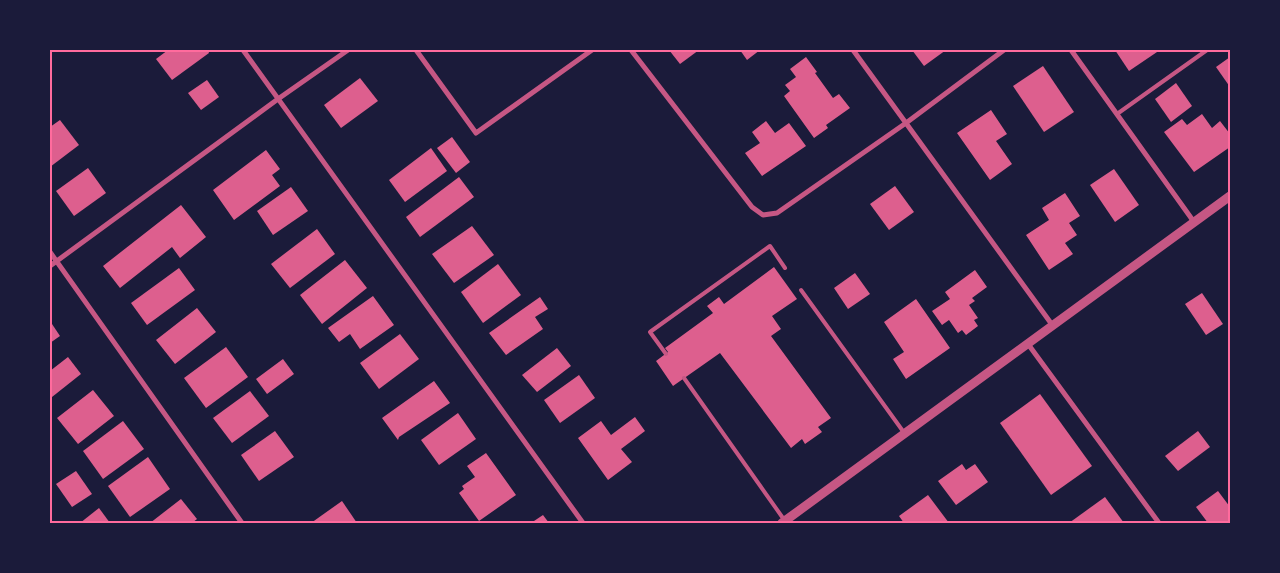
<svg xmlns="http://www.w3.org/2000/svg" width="1280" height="573" font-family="Lora,serif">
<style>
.building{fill:#dd5f8e}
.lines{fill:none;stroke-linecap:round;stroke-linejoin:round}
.service{stroke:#c65784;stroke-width:4}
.minor{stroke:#c65784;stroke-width:5}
.tertiary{stroke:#c65784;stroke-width:9}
.neatline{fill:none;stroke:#ff6b9d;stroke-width:2}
</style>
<rect width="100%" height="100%" fill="#1b1b3a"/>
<g class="building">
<path d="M168 50H208L209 53 172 80 156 59Z"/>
<path d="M669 50H699L680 64Z"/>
<path d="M740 50H760L747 60Z"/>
<path d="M912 50H946L924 66Z"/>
<path d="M1115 50H1160L1129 71Z"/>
<path d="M806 57 817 72 815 73 833 98 839 94 850 108 826 125 828 128 814 138 784 96 790 91 785 85 796 77 790 69Z"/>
<path d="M1230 57V87L1216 67Z"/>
<path d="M1043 66 1074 112 1044 132 1013 86Z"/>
<path d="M360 78 378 101 341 128 324 105Z"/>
<path d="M207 80 219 97 201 110 188 93Z"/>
<path d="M1176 83 1192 106 1171 122 1155 99Z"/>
<path d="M991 110 1007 134 996 141 1012 164 990 180 957 133Z"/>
<path d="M1202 114 1212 128 1220 121 1230 134V147L1194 172 1164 132 1182 119 1187 125Z"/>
<path d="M60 120 79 145 50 167V127Z"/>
<path d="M766 121 775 133 789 123 806 146 762 176 745 153 760 143 752 132Z"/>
<path d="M452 137 470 162 456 173 437 148Z"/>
<path d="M431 148 447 171 405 202 389 180Z"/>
<path d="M266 150 280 169 272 175 280 186 234 220 213 190Z"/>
<path d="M88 168 106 193 74 216 56 191Z"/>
<path d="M1114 169 1139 205 1115 222 1090 185Z"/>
<path d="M459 177 474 197 420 237 406 217Z"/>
<path d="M895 186 914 212 889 230 870 204Z"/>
<path d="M291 187 308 211 273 235 257 211Z"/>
<path d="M1065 193 1080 216 1069 223 1077 235 1065 243 1073 254 1049 270 1026 235 1049 220 1042 208Z"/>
<path d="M181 205 206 237 180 258 172 247 120 288 103 266Z"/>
<path d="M472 226 494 255 454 283 432 254Z"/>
<path d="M317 229 335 254 290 288 271 264Z"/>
<path d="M345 260 367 288 322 324 300 295Z"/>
<path d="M498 264 521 295 483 323 461 292Z"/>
<path d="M774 267 797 299 772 316 781 329 771 336 831 418 818 427 822 432 805 444 802 439 791 448 720 353 673 386 656 361 668 352 665 348 713 313 707 306 719 297 724 304Z"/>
<path d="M179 268 195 290 147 325 131 303Z"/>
<path d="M975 270 987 287 972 298 975 301 969 305 978 318 974 320 978 326 966 335 962 330 958 333 949 320 942 325 932 311 950 299 945 292Z"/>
<path d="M855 273 870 294 848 309 834 288Z"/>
<path d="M1202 293 1223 324 1206 335 1185 304Z"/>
<path d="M373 296 394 325 360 349 350 334 339 342 328 328Z"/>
<path d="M540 297 548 309 535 317 543 329 506 355 489 333Z"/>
<path d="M916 299 950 348 906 379 893 359 904 352 884 322Z"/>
<path d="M197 308 216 332 175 364 156 340Z"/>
<path d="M50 321 60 336 50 343Z"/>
<path d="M400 334 419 359 379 389 360 363Z"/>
<path d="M226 347 248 377 206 408 184 378Z"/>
<path d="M557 348 571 366 537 392 522 375Z"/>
<path d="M68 357 81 374 52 397 50 395V371Z"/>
<path d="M283 359 294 374 267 394 256 379Z"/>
<path d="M579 375 595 398 560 423 544 400Z"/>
<path d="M434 381 450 403 399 437 398 440 382 418Z"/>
<path d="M93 390 114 416 78 444 57 418Z"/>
<path d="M250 391 269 416 232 443 213 418Z"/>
<path d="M1040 394 1092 466 1051 495 1000 423Z"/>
<path d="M458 413 476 439 439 465 421 440Z"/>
<path d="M635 417 645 431 621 449 632 462 608 480 578 438 601 421 611 435Z"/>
<path d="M123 421 144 449 103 479 83 451Z"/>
<path d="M275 431 294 457 259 481 241 455Z"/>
<path d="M1198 431 1210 447 1178 471 1165 456Z"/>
<path d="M486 453 516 495 479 521 459 493 464 489 462 486 475 477 467 466Z"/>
<path d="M148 457 170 489 130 517 108 486Z"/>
<path d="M962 464 966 470 975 464 988 482 956 505 938 481Z"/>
<path d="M76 471 92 494 72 507 56 484Z"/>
<path d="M1218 491 1230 507V523H1208L1196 507Z"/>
<path d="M928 495 949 523H904L899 516Z"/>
<path d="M1105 497 1124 523H1069Z"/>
<path d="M181 499 197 519 192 523H150Z"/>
<path d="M342 501 357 523H311Z"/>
<path d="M99 508 110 523H80Z"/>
<path d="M543 515 549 523H531Z"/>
</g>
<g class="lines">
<g class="service">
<path d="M1117 114 1207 50"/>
<path d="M801 290 905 434"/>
<path d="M666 354 650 332 770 246 785 268"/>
<path d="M684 378 785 521"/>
</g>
<g class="minor">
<path d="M243 50 583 523"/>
<path d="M416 50 476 133 592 50"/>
<path d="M631 50 752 207 763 215 777 213 906 123 1004 50"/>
<path d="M853 50 1053 326"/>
<path d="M1071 50 1194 222"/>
<path d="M50 252 242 523"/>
<path d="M50 266 278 99 348 50"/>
<path d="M1028 344 1159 523"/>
</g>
<path class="tertiary" d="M782 523 1230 196"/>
</g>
<rect width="1280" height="573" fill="none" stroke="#1b1b3a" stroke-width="102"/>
<rect x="51" y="51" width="1178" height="471" class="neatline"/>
</svg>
